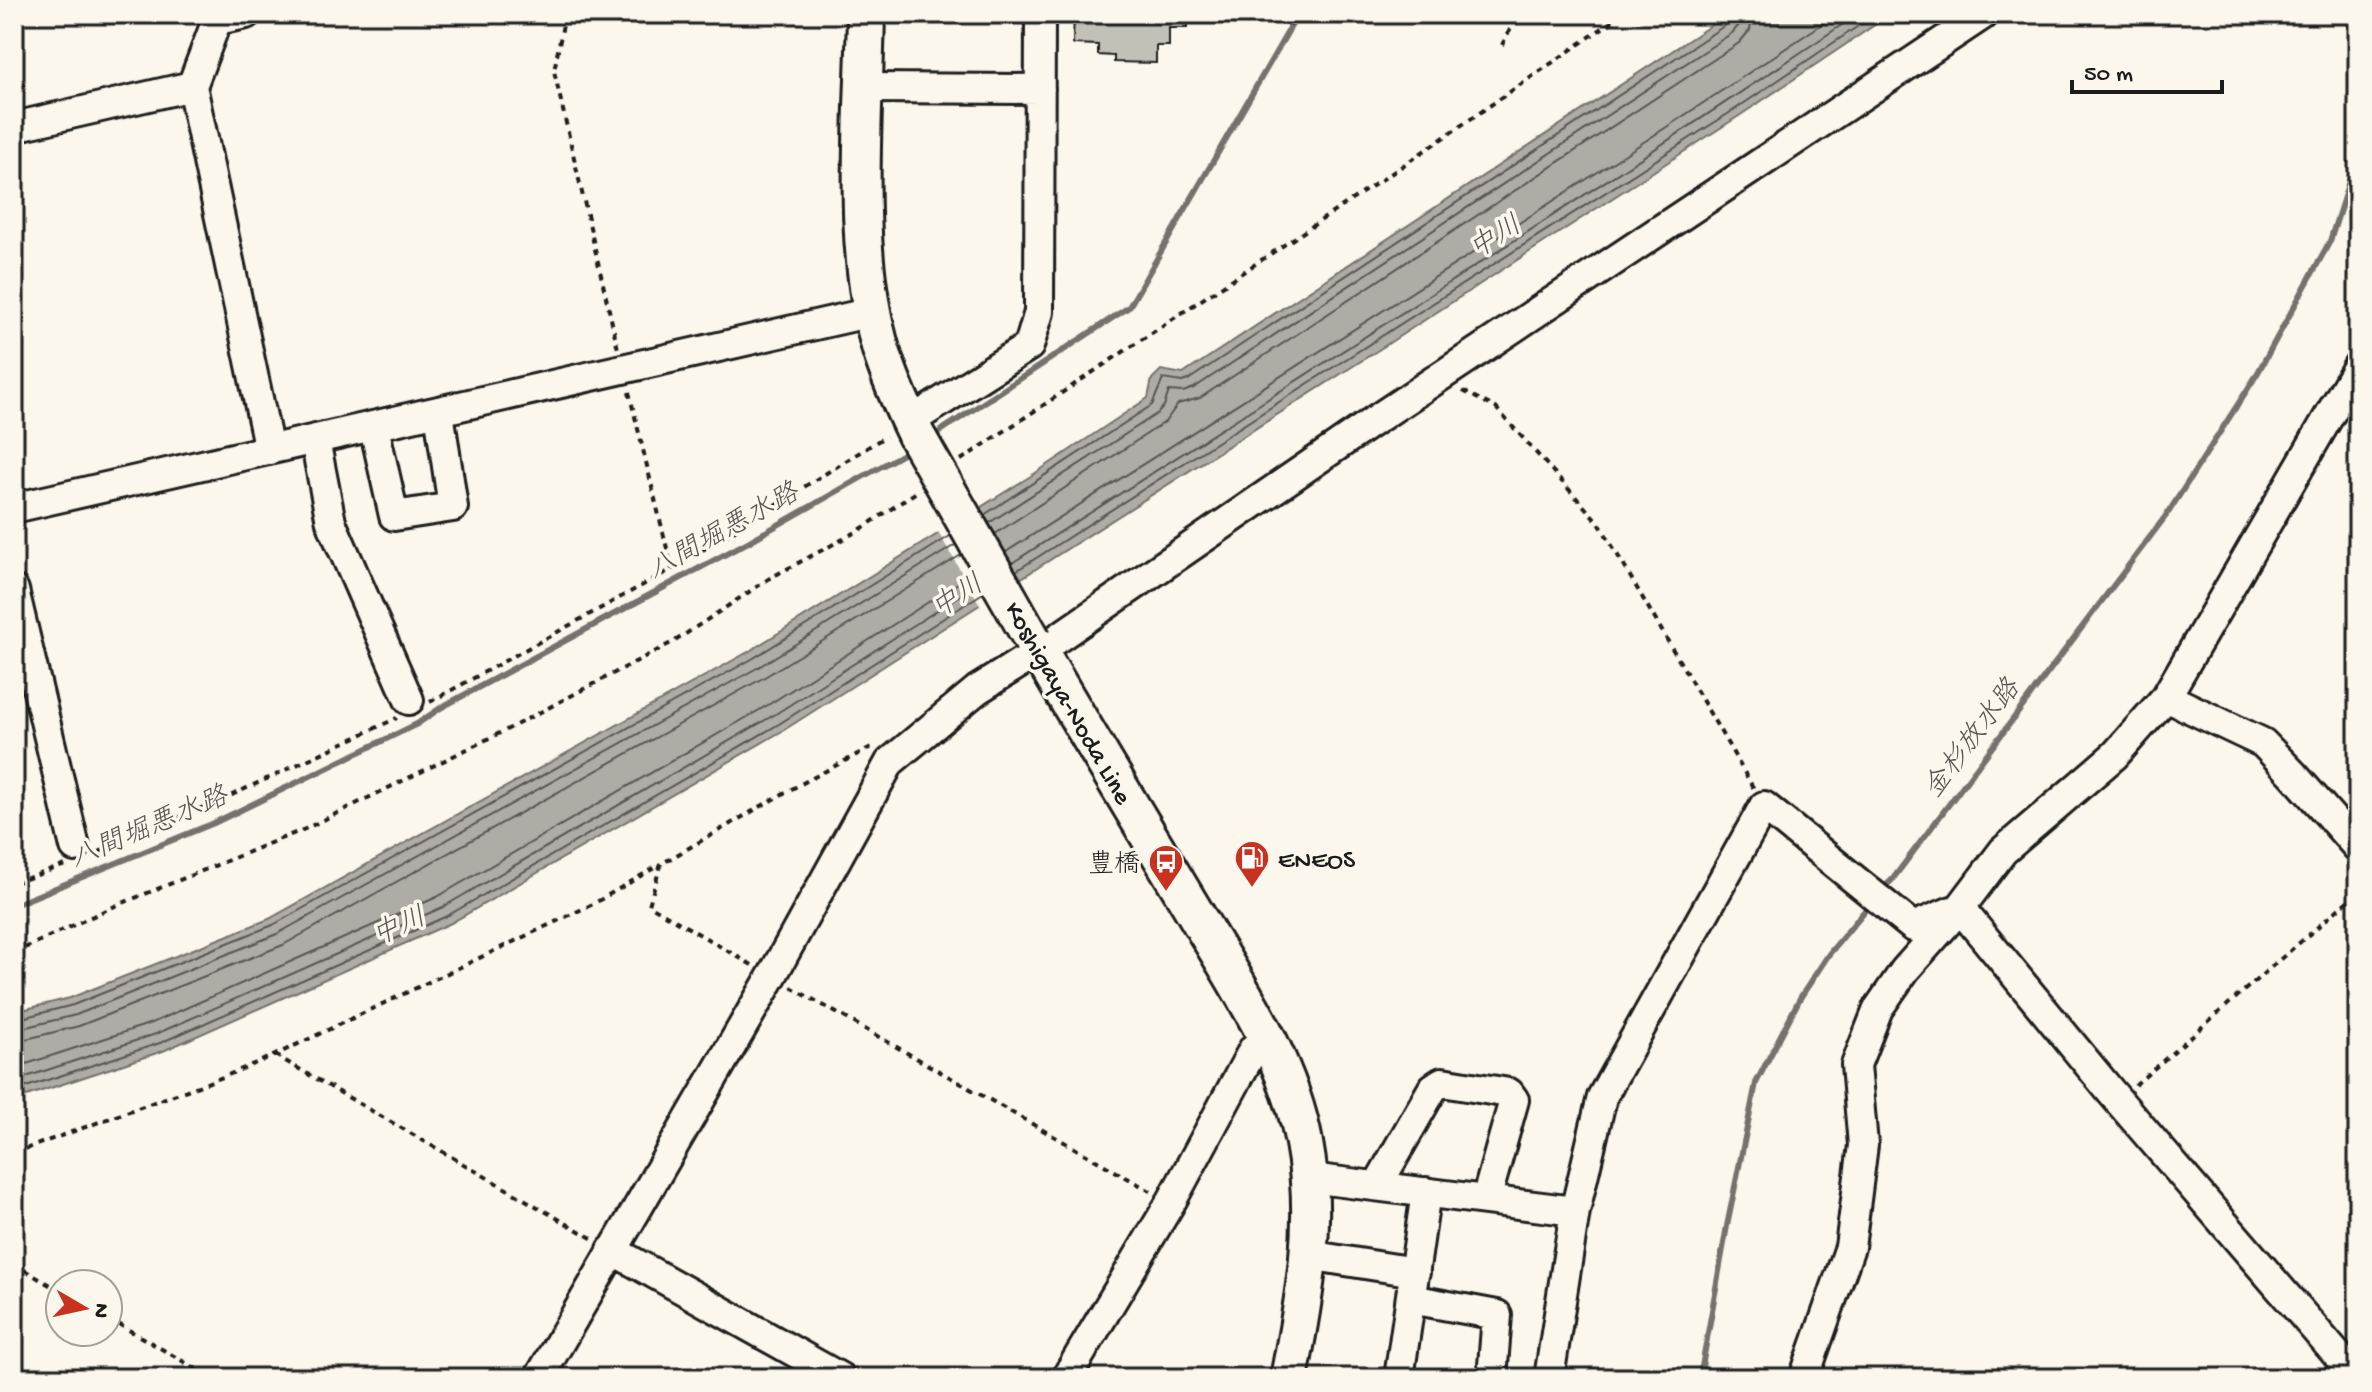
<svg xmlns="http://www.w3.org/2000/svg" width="2372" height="1392" font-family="'Gochi Hand','Klee One',sans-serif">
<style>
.water{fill:#afaca5;stroke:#74726e;stroke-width:2}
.pier{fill:#fbf7ec}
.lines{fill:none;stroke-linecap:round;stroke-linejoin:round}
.shore{stroke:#575653;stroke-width:2}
.stream{stroke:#74726e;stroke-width:6}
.building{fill:#c3c0b8;stroke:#1c1c1c;stroke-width:2}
.minor-casing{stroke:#1c1c1c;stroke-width:34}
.major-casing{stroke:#1c1c1c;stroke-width:42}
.path{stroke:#1c1c1c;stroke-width:4;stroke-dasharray:6 6;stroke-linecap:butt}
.minor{stroke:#fbf7ec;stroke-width:28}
.major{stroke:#fbf7ec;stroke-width:36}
.major-bridge-casing{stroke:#1c1c1c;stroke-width:42;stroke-linecap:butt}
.major-bridge{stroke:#fbf7ec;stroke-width:36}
.labels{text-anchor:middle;stroke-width:7;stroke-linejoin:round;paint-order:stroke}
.street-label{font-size:26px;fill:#1c1c1c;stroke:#fbf7ec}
.poi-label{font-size:26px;fill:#1c1c1c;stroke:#fbf7ec;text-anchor:start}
.water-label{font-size:28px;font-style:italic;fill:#575653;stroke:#fbf7ec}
</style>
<rect width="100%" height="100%" fill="#fbf7ec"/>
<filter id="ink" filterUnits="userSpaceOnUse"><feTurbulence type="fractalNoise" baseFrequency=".0125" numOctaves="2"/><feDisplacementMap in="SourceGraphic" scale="16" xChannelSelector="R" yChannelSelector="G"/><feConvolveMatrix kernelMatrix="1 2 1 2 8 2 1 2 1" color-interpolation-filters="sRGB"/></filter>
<g filter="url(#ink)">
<path class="water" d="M1728,14H1891L1742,114L1383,347L784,730L451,923L163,1051L14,1100V1012L70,998L269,919L748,652L1034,474L1148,398L1152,379L1161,370L1183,374Z"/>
<path class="pier" d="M970,509L1015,586L982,608L937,530Z"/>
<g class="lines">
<path class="shore" d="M984,515L1152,405L1163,379L1182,382L1188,380L1727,24L1731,19V14
M989,523L1158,413L1164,406L1169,391L1183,392L1194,388L1732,33L1739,25L1741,14
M995,534L1165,422L1178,404L1200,398L1739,43L1750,30L1753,14
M1006,552C1283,374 1563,198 1837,14
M1012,563C1295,381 1579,202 1858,14
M1016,571L1737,108L1876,14
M14,1020L73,1005L273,925L752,659L950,536
M14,1030L76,1015L277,934L757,668L955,545
M14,1042L79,1026L283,945L763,678L961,555
M14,1068L152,1023L437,897L768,705L972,574
M14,1081L156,1034L443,907L774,715L978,584
M14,1091L160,1043L447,916L779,724L983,593"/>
<path class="stream" d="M930,438L1129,307L1298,14
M1880,891L1892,880L2168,513L2256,376L2330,241L2358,153
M14,905L214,823L417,724L442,707L748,542L910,450
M1700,1378L1727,1226L1756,1083L1800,998L1829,954L1871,903"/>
</g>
<path class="building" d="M1074,14H1187V28H1169V46H1156V63L1114,62V56L1098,55V45L1073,44Z"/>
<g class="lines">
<defs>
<path id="minor" d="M246,14L217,20L192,86L269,450
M865,88L1040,89
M14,127L192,86
M909,422L1029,346L1039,312L1040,14
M374,427L394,516L453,507L439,412
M315,440L331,522L409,700
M14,508L872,312
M14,590L75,847
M2166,697L2263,743L2293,774L2358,848
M1960,908L2111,1092L2357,1378
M1310,1178L1575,1211
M1377,1186L1433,1088L1442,1082L1509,1093L1514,1100L1486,1200
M612,1250L841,1378
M1308,1255L1415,1272
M1411,1299L1497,1315L1492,1378
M539,1378L772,976L890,762L977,690L1039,651L1375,420L1984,14
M1066,1378L1171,1202L1254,1048L1267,1040
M1399,1378L1426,1192
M1549,1378L1575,1211L1602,1097L1764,806L1913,927L1952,911
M1804,1378L1850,1247L1863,1145L1856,1065L1878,1009L1905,970L1960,908L2003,851L2115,755L2166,697L2358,366"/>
<path id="major" d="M866,14C864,123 851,245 881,350C890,379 903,408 916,435
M1033,641C1086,732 1141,823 1195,913C1237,985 1289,1059 1304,1143C1319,1221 1304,1301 1289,1378"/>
</defs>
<use href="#minor" class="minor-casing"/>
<use href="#major" class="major-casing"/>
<path class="path" d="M565,14L554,71L618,349
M1502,45L1518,14
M1463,391L1496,408L1599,523L1754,789
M629,392L672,569
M961,460L1395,171L1623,14
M430,702L672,569L886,436
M99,852L232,795L397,718
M14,883L65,865
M14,953L108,909L305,829L510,728L675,641L770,578L858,531L918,491
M752,965L649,905L661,864L784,793L873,746
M791,987L1152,1192
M275,1055L595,1240
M2135,1085L2358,892
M14,1153L223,1077L275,1055L593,904L661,864
M14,1264L60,1291
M108,1318L212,1378"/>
<use href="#minor" class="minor"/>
<use href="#major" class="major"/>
<defs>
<path id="major-bridge" d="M916,435L1033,641"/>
</defs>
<use href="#major-bridge" class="major-bridge-casing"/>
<use href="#major-bridge" class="major-bridge"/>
</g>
</g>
<defs>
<symbol id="fuel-pin" viewBox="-11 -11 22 30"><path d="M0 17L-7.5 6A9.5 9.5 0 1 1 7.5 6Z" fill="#c8321e" stroke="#fbf7ec"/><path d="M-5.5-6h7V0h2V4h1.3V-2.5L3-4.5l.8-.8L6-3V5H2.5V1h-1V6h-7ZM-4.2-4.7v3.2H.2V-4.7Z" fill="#fff"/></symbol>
<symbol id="bus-pin" viewBox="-11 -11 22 30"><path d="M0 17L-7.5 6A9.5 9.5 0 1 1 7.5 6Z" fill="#c8321e" stroke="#fbf7ec"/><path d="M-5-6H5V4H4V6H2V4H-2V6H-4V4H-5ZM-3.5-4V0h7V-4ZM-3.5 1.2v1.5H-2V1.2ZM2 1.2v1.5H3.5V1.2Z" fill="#fff"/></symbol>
</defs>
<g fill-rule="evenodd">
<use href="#fuel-pin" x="1232" y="838" width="40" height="54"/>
<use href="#bus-pin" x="1146" y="842" width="40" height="54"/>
</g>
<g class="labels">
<g class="street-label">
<text transform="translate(1070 702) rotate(60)" y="9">Koshigaya-Noda Line</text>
</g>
<g class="poi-label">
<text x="1278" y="867">ENEOS</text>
<text x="1140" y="871" text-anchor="end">豊橋</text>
</g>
<g class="water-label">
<text transform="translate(1494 235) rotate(-32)" y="10">中川</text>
<text transform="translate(722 529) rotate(-29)" y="10">八間堀悪水路</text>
<text transform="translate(956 594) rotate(-33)" y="10">中川</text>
<text transform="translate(1970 737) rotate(-53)" y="10">金杉放水路</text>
<text transform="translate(148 825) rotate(-23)" y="10">八間堀悪水路</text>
<text transform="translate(398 924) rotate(-24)" y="10">中川</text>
</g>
</g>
<rect width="2372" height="1392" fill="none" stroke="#fbf7ec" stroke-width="48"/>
<rect x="24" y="24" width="2324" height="1344" fill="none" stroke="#1c1c1c" stroke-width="3" filter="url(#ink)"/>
<g transform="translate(84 1308) rotate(99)"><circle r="38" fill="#fbf7ec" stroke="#a29f99" stroke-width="2"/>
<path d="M0-6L14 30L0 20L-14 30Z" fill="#c8321e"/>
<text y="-12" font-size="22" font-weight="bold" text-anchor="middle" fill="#1c1c1c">N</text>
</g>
<path d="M2072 80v12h150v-12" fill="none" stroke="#1c1c1c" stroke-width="4"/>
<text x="2084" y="80" font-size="24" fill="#1c1c1c" stroke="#fbf7ec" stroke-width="6" paint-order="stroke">50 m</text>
</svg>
